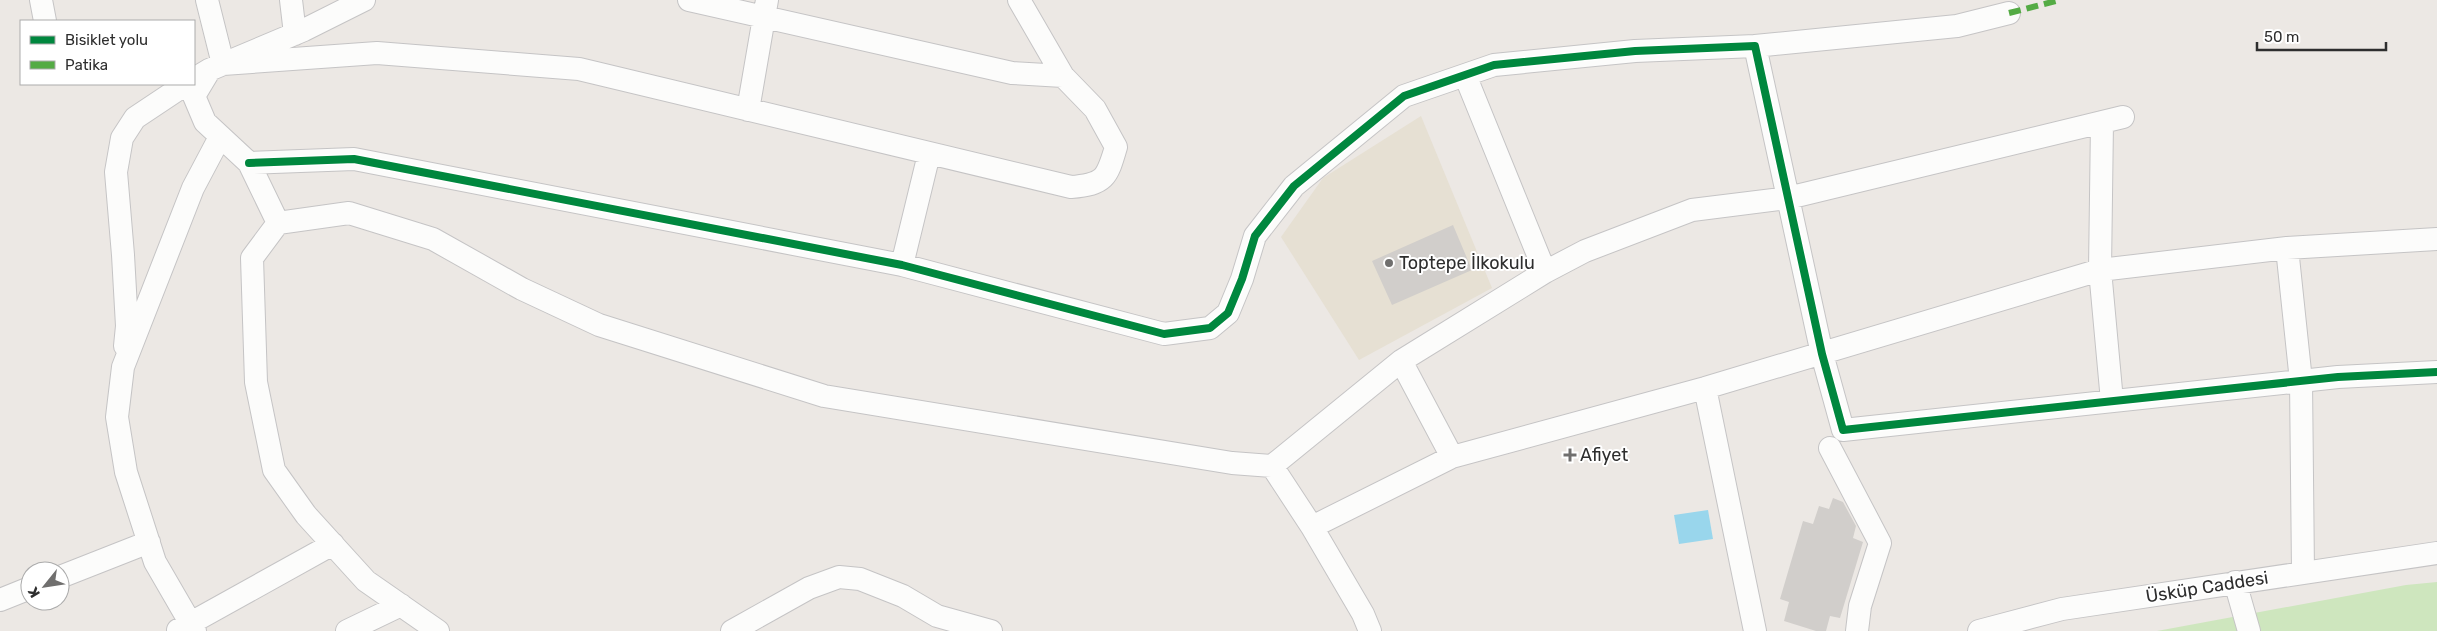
<svg xmlns="http://www.w3.org/2000/svg" width="2437" height="631" font-family="Rubik,sans-serif">
<style>
.education{fill:#e6e0d3}
.green{fill:#cee6be}
.water{fill:#99d6ec}
.building{fill:#d1cecb}
.lines{fill:none;stroke-linecap:round;stroke-linejoin:round}
.minor-casing{stroke:#c5c4c5;stroke-width:24}
.minor{stroke:#fcfcfb;stroke-width:22}
.quiet{stroke:#54ab44;stroke-width:6;stroke-dasharray:12 6;stroke-linecap:butt}
.cycleway-casing{stroke:#fff;stroke-width:11}
.cycleway{stroke:#00873e;stroke-width:8}
.poi-dot{fill:#706f6e;stroke:#fff;stroke-width:2}
.labels{text-anchor:middle;stroke-width:4;stroke-linejoin:round;paint-order:stroke}
.poi-label{font-size:18px;fill:#2e2e2e;stroke:#fff;text-anchor:start}
.street-label{font-size:18px;fill:#2e2e2e;stroke:#fff}
</style>
<rect width="100%" height="100%" fill="#ece8e4"/>
<path class="education" d="M1421,116L1492,288L1359,360L1281,237L1323,178Z"/>
<path class="green" d="M2437,582V631H2157L2406,585Z"/>
<path class="water" d="M1708,510L1713,539L1679,544L1674,515Z"/>
<path class="building" d="M1453,225L1472,270L1392,305L1372,261Z
M1833,498L1843,502L1856,526L1853,538L1863,542L1840,618L1830,616L1826,631H1816L1784,621L1789,602L1780,599L1803,521L1813,524L1819,506L1829,509Z"/>
<g class="lines">
<defs>
<path id="minor" d="M41,0L45,21
M207,0L223,64L377,53L579,69L1071,187C1105,184 1107,178 1116,147L1095,109L1063,76L1019,0
M291,0L295,34
M689,0L1012,73L1063,76
M1755,46L1957,26L2009,13
M209,71L194,96L205,122L249,163L278,223
M1465,75L1545,272
M194,79L209,70L304,30L364,0
M748,110L767,0
M2102,122L2100,270L2112,401
M249,163L354,159L902,265L1164,334L1210,328L1228,313L1242,279L1255,236L1294,186L1404,96L1494,65L1635,51L1755,46L1822,354L1843,430L2338,377L2437,372
M2287,248L2301,381L2303,572
M902,265L929,154
M125,346L127,326L123,255L116,172L122,138L135,118L186,84
M1401,361L1452,457
M1705,388L1755,631
M1830,448L1880,543L1860,606L1857,631
M1272,466L1312,527L1363,614L1370,631
M1312,527L1452,457L1705,388L2100,270L2287,248L2437,239
M60,577L149,542
M2235,582L2249,631
M0,600L30,588
M178,630L333,544
M195,631L155,562L126,472L117,417L123,367L193,188L220,137
M347,631L401,605
M438,631L366,581L306,515L274,470L256,382L252,258L278,223L349,213L433,239L522,289L599,325L824,396L1232,463L1272,466L1401,361L1545,272L1585,251L1692,210L1788,198L2123,117
M732,631L809,588L839,577L860,579L903,596L937,616L991,631
M1979,631L2062,609L2437,553"/>
</defs>
<use href="#minor" class="minor-casing"/>
<use href="#minor" class="minor"/>
<path class="quiet" d="M2009,13L2060,0"/>
<defs>
<path id="cycleway" d="M249,163L354,159L902,265L1164,334L1210,328L1228,313L1242,279L1255,236L1294,186L1404,96L1494,65L1635,51L1755,46L1822,354L1843,430L2338,377L2437,372"/>
</defs>
<use href="#cycleway" class="cycleway-casing"/>
<use href="#cycleway" class="cycleway"/>
</g>
<g class="poi-dot">
<circle cx="1389" cy="263" r="5"/>
<path d="M1567.5 447.5h5v5h5v5h-5v5h-5v-5h-5v-5h5z"/>
</g>
<g class="labels">
<g class="poi-label">
<text x="1399" y="269">Toptepe İlkokulu</text>
<text x="1580" y="461">Afiyet</text>
</g>
<g class="street-label">
<text transform="translate(2207 587) rotate(-9)" y="6">Üsküp Caddesi</text>
</g>
</g>
<rect x="20" y="20" width="175" height="65" fill="#ffffff" stroke="#ababab"/>
<rect x="30" y="36" width="25" height="8" fill="#00873e" stroke="#ababab"/>
<text x="65" y="45" font-size="15" fill="#2e2e2e">Bisiklet yolu</text>
<rect x="30" y="61" width="25" height="8" fill="#54ab44" stroke="#ababab"/>
<text x="65" y="70" font-size="15" fill="#2e2e2e">Patika</text>
<g transform="translate(45 586) rotate(240)"><circle r="24" fill="#ffffff" stroke="#ababab"/>
<path d="M0-4L9 19L0 12L-9 19Z" fill="#706f6e"/>
<text y="-8" font-size="14" font-weight="bold" text-anchor="middle" fill="#2e2e2e">K</text>
</g>
<path d="M2257 42v8h129v-8" fill="none" stroke="#2e2e2e" stroke-width="2.5"/>
<text x="2264" y="42" font-size="15" fill="#2e2e2e" stroke="#ffffff" stroke-width="4" paint-order="stroke">50 m</text>
</svg>
